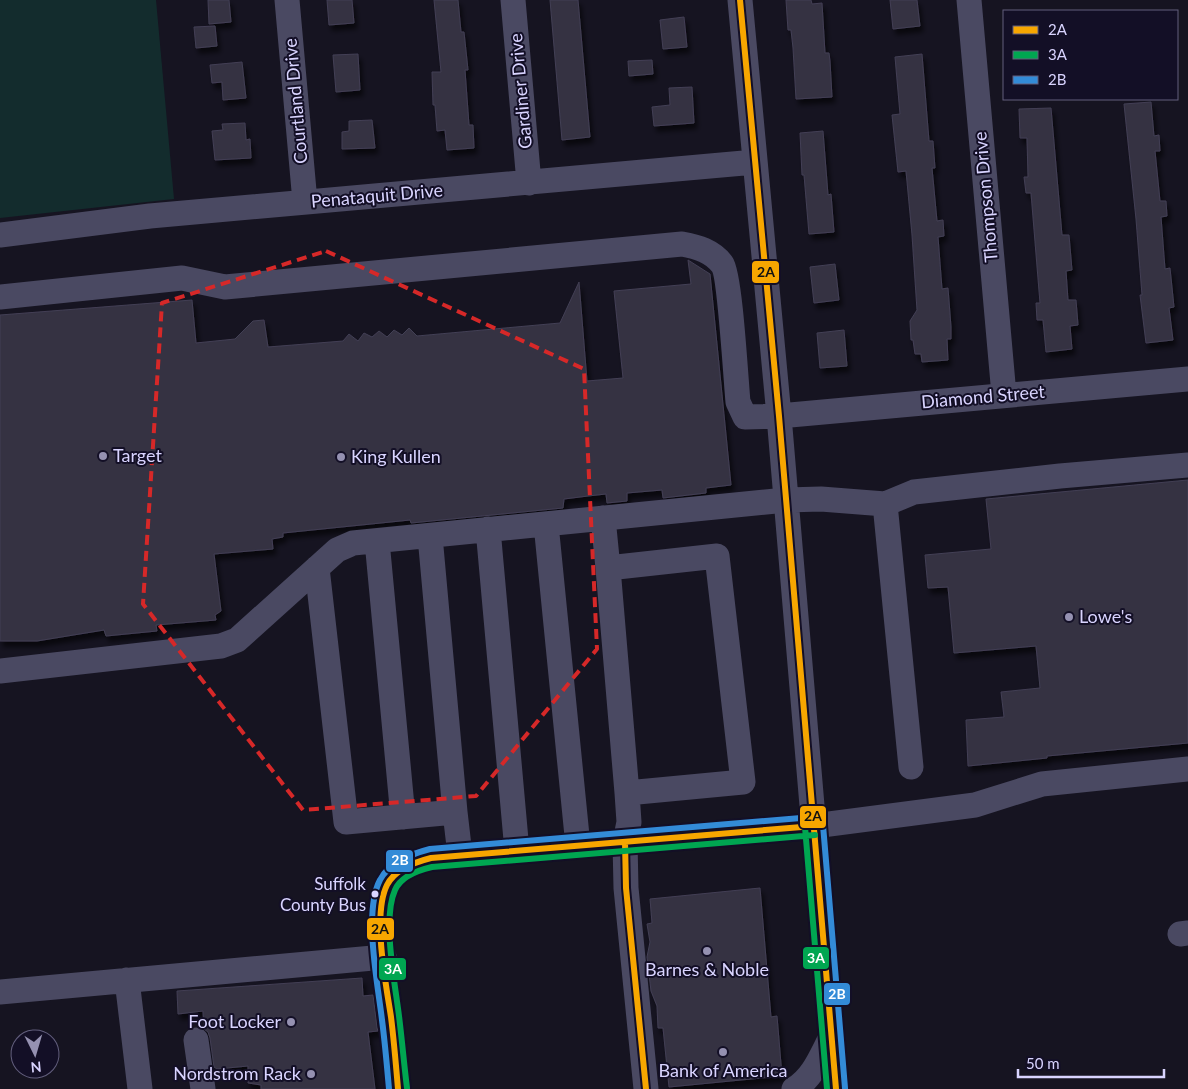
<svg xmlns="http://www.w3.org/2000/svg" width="1188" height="1089" font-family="Lato,sans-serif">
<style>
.green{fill:#132c2d}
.building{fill:#343243;stroke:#433f54;filter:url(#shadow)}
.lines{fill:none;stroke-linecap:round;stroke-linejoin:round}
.minor{stroke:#4a4962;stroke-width:25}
.bus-1-casing{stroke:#130f26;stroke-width:10}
.bus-2-casing{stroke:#130f26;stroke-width:10}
.bus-3-casing{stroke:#130f26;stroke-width:10}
.bus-1{stroke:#f7a600;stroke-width:6}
.bus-2{stroke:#00a651;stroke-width:6}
.bus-3{stroke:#338bd7;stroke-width:6}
.marked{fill:none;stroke:#d62828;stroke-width:4;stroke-dasharray:10 6;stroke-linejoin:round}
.poi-dot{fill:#9591b1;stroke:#130f26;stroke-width:2}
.bus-dot{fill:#d9d4ff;stroke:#130f26;stroke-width:2}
.labels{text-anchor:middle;stroke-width:4;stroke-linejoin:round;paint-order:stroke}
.bus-label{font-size:17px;fill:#d9d4ff;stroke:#130f26;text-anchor:end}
.street-label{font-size:18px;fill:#d9d4ff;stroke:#130f26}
.poi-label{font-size:18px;fill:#d9d4ff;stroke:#130f26;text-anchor:start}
.line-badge{stroke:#130f26;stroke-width:2}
.badge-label{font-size:14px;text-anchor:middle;font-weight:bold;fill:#fff}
.pale-badge-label{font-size:14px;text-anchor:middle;font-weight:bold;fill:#111}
</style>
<defs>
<filter id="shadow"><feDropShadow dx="3" dy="5.5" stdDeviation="2.5" flood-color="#0009"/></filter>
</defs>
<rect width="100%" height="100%" fill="#161421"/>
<path class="green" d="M0,0H156L174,199L0,218Z"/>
<path class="building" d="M208,0H229L231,22L209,24Z
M327,0H352L354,23L329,25Z
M434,0H458L461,32H464L468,70H465L469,125H473L474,148L447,150L445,130L437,131L435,105H433L432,72H441Z
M550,0H578L590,137L562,140Z
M786,0H811L812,4L822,3L825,53H829L830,61L832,97L796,99L793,48L791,30H788Z
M890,0H917L920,26L893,29Z
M684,17L687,47L663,49L660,20Z
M215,26L217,46L196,48L194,27Z
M358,54L360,90L336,92L333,55Z
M922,54L929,141H933L935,168H932L937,221L943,220L944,236L938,237L942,289L948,288L951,327V339H947L948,360L922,362L921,354H915L913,340H911L910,321L917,310L912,235L906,171L898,172L892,115L900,114L895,57Z
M652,60L653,74L629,76L628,61Z
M242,62L246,98L223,100L222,82L212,83L210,65Z
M692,87L694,123L654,126L652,107L670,105L669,88Z
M1151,102L1154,136L1159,135L1160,151H1155L1160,201H1166L1167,216L1161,217L1165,269L1170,268L1174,307L1169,308L1173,340L1146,343L1140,295H1142L1136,219L1124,104Z
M1051,108L1062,235H1069L1072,270L1066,271L1068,300H1076L1078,325L1070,326L1072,349L1046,352L1043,320H1037L1036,303H1040L1031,193H1026L1024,177H1028L1027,138H1020L1019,109Z
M372,120L375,148L342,149V132L349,131V121Z
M245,123L246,140L250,139L251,158L215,160L212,131L223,130L222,124Z
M823,131L828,195L831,194L834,232L809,234L804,175H802L800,133Z
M688,260L710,274L731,485L706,488V493L663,498L662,490L627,493V501L607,503L606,494L588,496L564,499L563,508L411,523L410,520L283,533V537L272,539L273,549L214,554L221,611L215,615L216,620L156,625L157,631L106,636L104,630L37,641H0V315L192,300L196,343L235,339L253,321L264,320L268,347L343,341L349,334L358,341L364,333L372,337L379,331L387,337L394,330L402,335L409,328L417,336L560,323L579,282L587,381L623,378L614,291L691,284Z
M835,264L839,300L814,303L810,267Z
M844,330L847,366L820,368L817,333Z
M1188,480V743L1047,756V758L968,766L966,720L1004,717L1001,692L1040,688L1036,646L954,653L948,587L928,588L925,555L991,549L986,499Z
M760,888L771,1017L777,1016L782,1076L669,1087L663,1028H658L657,1006L651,991L647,957L650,942L647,924L652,923L650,899Z
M362,978L363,996L373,995L377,1028L378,1031L368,1032L375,1089H261V1085L248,1083V1066L217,1069L214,1067L210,1038L208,1032L204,1029L203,1011L178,1014L177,991Z"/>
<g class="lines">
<path class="minor" d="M287,0L305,202
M513,0L529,183
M740,0L779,416L836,1089
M969,0L1004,395
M0,235L150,216L755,162
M0,297L182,278L225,287L682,244C698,247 712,251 722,264C730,274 736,382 738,402L745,417L779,416L1188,379
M885,504L914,492L1060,476L1188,465
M603,518L608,568
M546,524L578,846
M488,529L517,851
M377,541L403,817
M317,568L346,822L455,812L430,536
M0,671L221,646L237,640L337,550L353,543L786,500L821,499L885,504L911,767
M627,793L608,568L717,556L743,782L627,793L629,822L625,842L626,888L646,1089
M455,812L460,855
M1180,934L1188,933
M127,980L140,1089
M0,992L384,957
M196,1040L203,1089
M398,1089C395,1061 393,1033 389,1006C386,975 374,912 387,885C396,869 414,862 431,858L814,826L975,805L1042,784L1188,769
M794,1089C813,1078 821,1056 831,1037"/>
<defs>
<path id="bus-1" d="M740,0L779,416L836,1089
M625,842L626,888L646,1089
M398,1089C396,1065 394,1041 391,1017C386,984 372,915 387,885C395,869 415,862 431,858L814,826"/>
<path id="bus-2" d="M805,827L827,1089
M407,1088C404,1064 402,1040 399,1016C395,983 382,919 395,890C401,876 419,870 432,867L815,835"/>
<path id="bus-3" d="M823,825L845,1088
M389,1089C387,1066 385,1043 382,1020C378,985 363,912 380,880C389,862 411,854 430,849L813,817"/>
</defs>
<use href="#bus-1" class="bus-1-casing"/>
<use href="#bus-2" class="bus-2-casing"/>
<use href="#bus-3" class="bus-3-casing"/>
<use href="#bus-1" class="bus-1"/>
<use href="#bus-2" class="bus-2"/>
<use href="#bus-3" class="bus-3"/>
</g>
<path class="marked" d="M326,251L584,369L597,649L476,796L303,810L143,604L162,303Z"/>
<g class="poi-dot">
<circle cx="103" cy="456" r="5"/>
<circle cx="341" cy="457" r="5"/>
<circle cx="1069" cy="617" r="5"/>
<circle cx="707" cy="951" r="5"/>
<circle cx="291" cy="1022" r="5"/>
<circle cx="723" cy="1052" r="5"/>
<circle cx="311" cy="1074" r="5"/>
</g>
<circle class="bus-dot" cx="375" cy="894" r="4.5"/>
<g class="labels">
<g class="bus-label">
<text x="366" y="890">Suffolk<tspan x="366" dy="21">County Bus</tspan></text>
</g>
<g class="street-label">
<text transform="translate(521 91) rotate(-95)" y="6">Gardiner Drive</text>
<text transform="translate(296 101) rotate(-95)" y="6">Courtland Drive</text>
<text transform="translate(377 196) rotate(-5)" y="6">Penataquit Drive</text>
<text transform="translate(986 197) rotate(-95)" y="6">Thompson Drive</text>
<text transform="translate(983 397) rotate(-5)" y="6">Diamond Street</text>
</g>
<g class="poi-label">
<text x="113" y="462">Target</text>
<text x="351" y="463">King Kullen</text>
<text x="1079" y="623">Lowe's</text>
<text x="707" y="976" text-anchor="middle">Barnes &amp; Noble</text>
<text x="281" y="1028" text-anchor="end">Foot Locker</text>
<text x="723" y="1077" text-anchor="middle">Bank of America</text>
<text x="301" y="1080" text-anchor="end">Nordstrom Rack</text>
</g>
</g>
<g class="line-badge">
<rect x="751" y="260" width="29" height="24" rx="5" fill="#f7a600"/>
<rect x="799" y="805" width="28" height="24" rx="5" fill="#f7a600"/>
<rect x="385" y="849" width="29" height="24" rx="5" fill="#338bd7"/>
<rect x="366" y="917" width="29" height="24" rx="5" fill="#f7a600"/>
<rect x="802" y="946" width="28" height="24" rx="5" fill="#00a651"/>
<rect x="378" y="957" width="29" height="24" rx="5" fill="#00a651"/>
<rect x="823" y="982" width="28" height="24" rx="5" fill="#338bd7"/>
</g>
<g class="badge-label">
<text x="400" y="865">2B</text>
<text x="816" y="963">3A</text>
<text x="393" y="974">3A</text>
<text x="837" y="999">2B</text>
</g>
<g class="pale-badge-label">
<text x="766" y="277">2A</text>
<text x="813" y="821">2A</text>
<text x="380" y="934">2A</text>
</g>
<rect x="1003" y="10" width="175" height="90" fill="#130f26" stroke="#625e7d"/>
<rect x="1013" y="26" width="25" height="8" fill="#f7a600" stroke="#625e7d"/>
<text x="1048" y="35" font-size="15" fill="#d9d4ff">2A</text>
<rect x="1013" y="51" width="25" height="8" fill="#00a651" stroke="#625e7d"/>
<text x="1048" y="60" font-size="15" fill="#d9d4ff">3A</text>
<rect x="1013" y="76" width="25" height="8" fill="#338bd7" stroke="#625e7d"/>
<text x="1048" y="85" font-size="15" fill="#d9d4ff">2B</text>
<g transform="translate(35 1054) rotate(175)"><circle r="24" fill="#130f26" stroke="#625e7d"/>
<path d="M0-4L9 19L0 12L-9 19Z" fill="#9591b1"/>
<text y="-8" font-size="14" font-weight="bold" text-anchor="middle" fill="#d9d4ff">N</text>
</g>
<path d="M1018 1069v8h146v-8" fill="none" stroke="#d9d4ff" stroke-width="2.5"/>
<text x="1026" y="1069" font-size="15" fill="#d9d4ff" stroke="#130f26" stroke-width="4" paint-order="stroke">50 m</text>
</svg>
